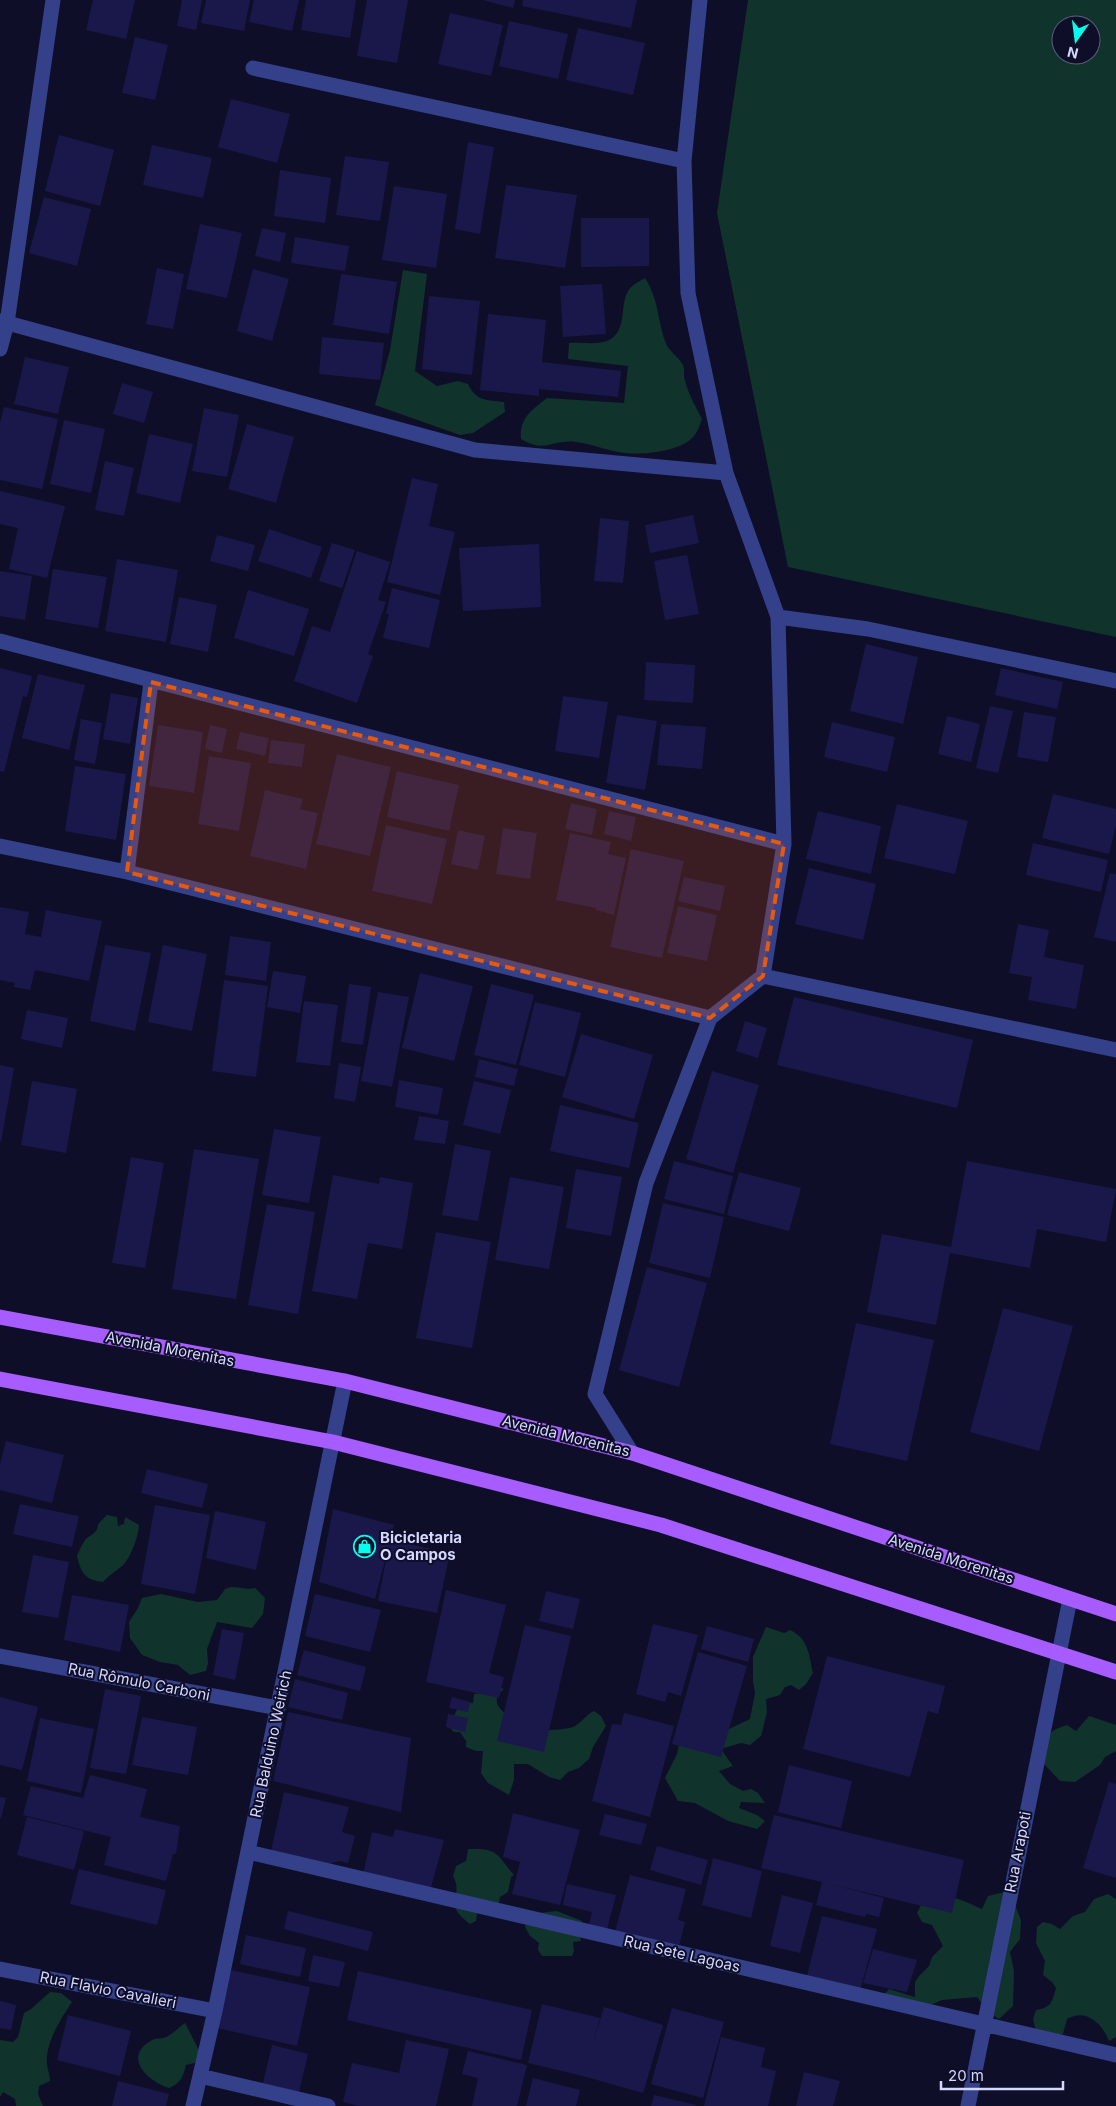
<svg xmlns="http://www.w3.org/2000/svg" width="1116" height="2106" font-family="Inter,sans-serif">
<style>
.green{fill:#10332c;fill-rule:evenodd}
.building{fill:#1a184b}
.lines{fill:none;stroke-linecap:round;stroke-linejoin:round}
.minor{stroke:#35408b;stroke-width:15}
.major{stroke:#a65cff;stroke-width:15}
.marked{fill:#e8590c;fill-opacity:0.2;stroke:#e8590c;stroke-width:4;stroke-dasharray:10 6;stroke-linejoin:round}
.labels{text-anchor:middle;stroke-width:4;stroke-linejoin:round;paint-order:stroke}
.street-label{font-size:15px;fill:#d5d7ff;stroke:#0e0e28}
.poi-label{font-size:15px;font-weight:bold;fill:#d5d7ff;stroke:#0e0e28;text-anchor:start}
</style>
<rect width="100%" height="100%" fill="#0e0e28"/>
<path class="green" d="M748,0H1116V637L788,567L717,213ZM1061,25H1091V55H1061Z
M403,270L427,274L415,371L437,386L458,381L468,384C476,401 486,400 504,402L505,412L473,433L460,435L375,405L390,350Z
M645,278C659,300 657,318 665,341C668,351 678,356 683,365C685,370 683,375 685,380C688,394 696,407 702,419C699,427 697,434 691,439C677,452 642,455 625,453C608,451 592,444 576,442C552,439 546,454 521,439C519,418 532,410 547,398L624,403L628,366L568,359L569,343C580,342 597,345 607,341C627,333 620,307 627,293C631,285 638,282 645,278Z
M107,1515L117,1517L118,1526L124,1524L125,1517L139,1525C139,1535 130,1560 122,1566C115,1572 109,1575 103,1582C85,1580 81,1573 77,1556C79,1550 82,1545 85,1540C90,1534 98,1534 98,1524Z
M231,1587C240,1587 247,1590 255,1588L265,1598L263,1614L252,1628L217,1622L207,1649L208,1663L206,1671L190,1675L178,1665L160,1662L142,1655L130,1638L129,1622L138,1608L142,1598L161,1594L198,1602L217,1600L225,1589Z
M766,1627L784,1633L790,1630C809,1639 809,1655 813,1673L806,1684L799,1690L791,1685L785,1687L780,1695L766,1699L767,1712L761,1736L750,1745L741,1743L721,1749L733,1766L719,1771L730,1784L743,1791L751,1789L758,1793L765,1803L741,1802L739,1808L757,1815L765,1821L757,1829L728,1821L695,1803L678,1801L665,1778L677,1754L681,1736L727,1730L750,1719L755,1693L753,1682V1657Z
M491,1685L504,1689C477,1710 533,1729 549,1730C555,1730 563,1729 569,1728C579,1727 585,1715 594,1711L601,1716L606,1726L593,1747L589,1759L579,1768L568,1772L560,1780L549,1777L528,1764H514V1780L509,1795L488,1783L481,1773L483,1751H476L466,1747V1741L460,1732H454L449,1727L460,1703H473L474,1694L482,1693Z
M1089,1716L1116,1725V1751L1105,1757L1100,1765L1075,1782L1060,1781L1044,1764C1046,1740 1041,1733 1067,1725L1076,1731Z
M468,1849C499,1848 496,1854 514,1875L511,1877L508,1892L500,1897L499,1903L491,1912L477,1913L476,1921L470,1924C440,1902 465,1897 453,1876L456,1866L466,1861Z
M1013,1890L1011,1895L1021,1920L1020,1939L1010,1952L1014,1971L1013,2006L999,2019L988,2012L977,1997L942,2000L926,2007L882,1997L889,1989L915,1997V1982L919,1976L929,1966L932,1957L943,1946L932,1925L922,1922L917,1913L925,1897C944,1891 965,1901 982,1909L988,1896Z
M1108,1894L1116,1899V2037L1109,2041C1102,2023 1086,2008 1067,2019L1063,2034L1046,2037L1036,2031L1033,2019L1036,2010C1051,2008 1052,2002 1056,1988L1052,1982L1043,1975L1045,1961L1036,1943L1037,1927L1043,1922L1052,1924L1060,1929L1073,1916L1085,1912L1094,1899Z
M557,1911L582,1921L579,1934L581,1941L573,1942L574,1951L572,1956H542L538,1950L539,1943L530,1936L525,1927L527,1921L539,1913Z
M50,1992L61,1993L72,2002C60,2020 45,2043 47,2065C48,2071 50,2076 50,2081L39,2086L38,2094L43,2106H16L15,2099L3,2092L0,2097V2040L13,2042L18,2037L24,2013L31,2009Z
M185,2023L201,2054L198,2062L186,2065C183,2077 181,2083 169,2088C147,2081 122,2057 152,2040C155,2038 159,2039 163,2038C170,2037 179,2027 185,2023Z"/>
<path class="building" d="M93,0H135L126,39L86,30Z
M182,0H202L196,30L177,26Z
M206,0H250L244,31L201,23Z
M254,0H299L292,31L249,22Z
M306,0H356L350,38L301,30Z
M367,0H408L397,63L357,56Z
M483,0H515L513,8Z
M523,0H637L631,28L522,6Z
M450,13L503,25L491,76L438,64Z
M509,21L568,34L558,79L499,66Z
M578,28L645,43L633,95L566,80Z
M135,37L168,45L155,100L122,93Z
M231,99L290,114L277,163L218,147Z
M59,135L114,150L100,206L45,191Z
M468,142L494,147L480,234L455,229Z
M152,145L212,158L203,198L143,185Z
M345,156L389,162L380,221L336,215Z
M280,170L331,178L325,223L274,216Z
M506,185L577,195L565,268L495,258Z
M394,186L447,194L436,268L382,260Z
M44,197L91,209L77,266L29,253Z
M581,218H649V266L581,267Z
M200,224L242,233L227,298L186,289Z
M262,228L286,233L280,262L255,256Z
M295,237L349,246L345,271L291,263Z
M157,268L184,274L173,329L146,324Z
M253,269L289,279L272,341L237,331Z
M341,274L397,282L389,334L333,325Z
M602,284L606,334L563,337L560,286Z
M429,296L480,301L472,375L422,369Z
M488,314L546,320L542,362L621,371L618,397L539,389V396L480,390Z
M322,337L384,343L380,380L319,374Z
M25,357L69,367L58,414L14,404Z
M122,383L153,392L144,423L113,414Z
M4,407L58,419L42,489L0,480V423Z
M204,408L239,415L227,477L192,471Z
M64,420L105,429L91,493L50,484Z
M247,424L294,437L276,503L228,489Z
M149,434L193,444L180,503L136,493Z
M105,461L134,468L124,516L95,510Z
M412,478L438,484L429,526L455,532L440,595L387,582Z
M0,491L65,506L47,578L9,569L18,528L0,524Z
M693,515L699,543L650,553L645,525Z
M600,518L629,521L623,583L594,581Z
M269,529L322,547L311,578L258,561Z
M217,535L255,545L248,571L210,561Z
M332,543L355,550L342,588L319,581Z
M539,544L541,607L463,611L459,548Z
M357,551L390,562L378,600L386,602L368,654L373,656L357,703L294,681L312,626L330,632Z
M687,555L699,614L665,620L654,561Z
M117,559L178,570L166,642L105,631Z
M53,569L107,577L98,628L45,619Z
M0,571L32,576L25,620L0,616Z
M392,588L440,600L429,648L383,638L389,614H386Z
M248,590L309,609L294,656L234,638Z
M179,597L217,605L208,652L170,644Z
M866,644L918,657L903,724L850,711Z
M646,662L695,665L693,703L644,700Z
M0,668L32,676L27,697L23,696L4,772L0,771Z
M1001,668L1063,682L1057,709L995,695Z
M38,674L85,685L69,750L22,738Z
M111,693L138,698L130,744L103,739Z
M563,696L608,702L599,758L555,751Z
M990,706L1013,711L998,773L976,768Z
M1024,712L1056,717L1048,762L1017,757Z
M617,715L657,721L645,790L606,783Z
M947,716L980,724L971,762L938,754Z
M81,719L102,723L95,764L74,760Z
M832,722L895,737L887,772L824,757Z
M661,724L706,727L702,769L657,765Z
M158,725L203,732L194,793L149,786Z
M210,725L227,729L222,753L205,749Z
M240,732L269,738L265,756L236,749Z
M271,740L305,744L302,767L268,763Z
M337,754L391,767L370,856L316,844Z
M209,756L251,763L239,831L198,824Z
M75,766L126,774L116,840L65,831Z
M397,771L459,785L449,831L387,817Z
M265,790L303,799L300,809L318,813L306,869L250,856Z
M1053,794L1116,809V825L1109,854L1042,838Z
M571,803L597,809L592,835L565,829Z
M897,804L968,821L955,874L884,858Z
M609,811L636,817L631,841L604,834Z
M818,811L881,826L871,874L806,859Z
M386,825L447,839L432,904L372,891Z
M503,828L537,833L530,879L496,874Z
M458,830L485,836L478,870L451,864Z
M570,833L611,842L608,854L626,858L614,915L596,910V908L556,900Z
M1033,843L1108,860L1101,892L1026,875Z
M631,849L684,861L662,958L610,947Z
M809,868L876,884L863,940L795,924Z
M1110,873L1116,874V942L1094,937Z
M684,877L725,886L720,911L678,901Z
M678,906L717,915L707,961L667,953Z
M0,907L29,912L25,934L41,937L46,910L102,921L89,981L35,970L30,990L14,987L15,983L0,980Z
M1018,924L1049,930L1044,957L1084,965L1076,1009L1028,1000L1032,977L1009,973Z
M230,936L271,942L266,981L225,975Z
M105,945L151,953L135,1031L90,1021Z
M163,945L207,954L192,1031L148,1022Z
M273,971L306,976L300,1013L267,1007Z
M420,973L473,986L454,1061L402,1048Z
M224,980L268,986L256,1077L212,1071Z
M349,984L371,987L363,1045L341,1042Z
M491,984L534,995L516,1065L474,1055Z
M378,992L409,997L392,1087L361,1081Z
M794,997L973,1040L957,1108L777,1065Z
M304,1001L338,1005L330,1066L296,1062Z
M535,1002L581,1013L565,1077L519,1065Z
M27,1010L68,1018L62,1048L21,1039Z
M745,1021L767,1028L758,1058L736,1051Z
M581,1034L653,1055L634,1119L562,1097Z
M479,1059L518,1069L514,1086L475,1077Z
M339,1063L361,1067L355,1102L334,1098Z
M0,1065L14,1068L1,1142L0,1141Z
M712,1071L759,1085L733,1173L686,1159Z
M399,1080L443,1088L438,1115L395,1107Z
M32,1081L77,1089L66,1153L21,1145Z
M474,1081L511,1090L500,1134L463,1125Z
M560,1105L639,1123L629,1168L550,1151Z
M419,1116L449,1121L445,1144L414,1140Z
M274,1129L321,1137L309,1203L262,1195Z
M455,1144L491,1151L478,1221L442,1215Z
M194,1149L259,1159L236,1299L172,1289Z
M131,1157L164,1163L145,1268L112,1263Z
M674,1161L733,1176L724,1214L664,1199Z
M967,1161L1116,1189L1106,1242L1037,1229L1030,1268L950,1253L936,1325L867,1312L882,1234L951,1247Z
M576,1169L622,1177L611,1236L566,1228Z
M739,1172L801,1188L789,1231L727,1215Z
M333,1175L379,1184L380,1177L413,1183L402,1249L368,1243L357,1299L312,1291Z
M510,1177L564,1187L549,1269L495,1260Z
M663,1203L724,1217L710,1278L649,1263Z
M267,1204L315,1212L298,1314L248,1305Z
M436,1232L491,1242L472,1348L416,1338Z
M647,1267L707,1283L679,1387L619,1370Z
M1003,1308L1073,1326L1039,1451L970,1432Z
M856,1323L934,1340L907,1461L830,1444Z
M6,1441L64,1455L52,1503L0,1490V1464Z
M147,1469L208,1484L202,1508L141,1493Z
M20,1504L79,1516L72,1547L13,1534Z
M155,1505L210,1515L195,1594L141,1584Z
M333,1509L394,1525L390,1540L450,1553L437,1613L378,1601L389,1545L375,1599L319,1582Z
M215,1511L266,1522L256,1570L206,1558Z
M33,1555L69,1562L58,1618L22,1612Z
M446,1590L506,1605L489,1673L504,1677L499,1698L426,1682Z
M546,1591L580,1599L573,1629L539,1621Z
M315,1594L381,1610L370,1652L305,1636Z
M72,1595L129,1605L120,1652L64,1640Z
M653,1624L698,1635L681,1696L668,1692L665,1702L636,1694Z
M525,1625L571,1636L544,1752L497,1741Z
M707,1626L754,1639L748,1662L701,1649Z
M222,1629L244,1633L235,1680L213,1675Z
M304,1650L366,1667L360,1691L297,1675Z
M698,1652L747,1666L721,1757L672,1744Z
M827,1656L945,1686L938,1714L928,1711L910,1777L803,1749Z
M295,1679L348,1693L342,1720L288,1707Z
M105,1689L141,1696L126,1774L90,1768Z
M0,1697L38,1707L22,1770L0,1765Z
M452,1697L470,1702L468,1712L449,1708Z
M288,1712L411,1738L401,1812L273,1781Z
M624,1713L674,1726L650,1817L592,1801L612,1724L621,1725Z
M448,1714L468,1718L465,1732L446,1727Z
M142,1717L197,1727L188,1775L132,1765Z
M40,1718L94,1729L81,1793L27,1781Z
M789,1765L852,1781L841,1828L778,1812Z
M90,1775L147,1789L140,1817L180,1826L176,1854H173L166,1881L104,1865L111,1837L23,1815L31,1786L83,1798Z
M1109,1782L1116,1784V1878L1083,1868Z
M284,1792L349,1807L342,1832L355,1836L348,1863L339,1861L321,1866L270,1856Z
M0,1797L6,1798L1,1818H0Z
M513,1813L580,1830L560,1905L512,1894L520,1862L503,1857Z
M605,1814L647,1824L641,1845L599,1835Z
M774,1815L964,1860L952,1913L826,1883L884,1898L879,1917L866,1914L865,1917L816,1905L822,1882L761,1868Z
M27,1817L84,1831L74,1870L17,1855Z
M395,1829L444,1840L430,1891L363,1875L372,1832L393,1837Z
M657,1846L708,1860L701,1885L650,1870Z
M713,1858L762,1871L751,1918L702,1905Z
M79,1869L166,1890L157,1925L70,1904Z
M630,1875L686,1889L678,1920L685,1922L678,1950L614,1936Z
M567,1884L616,1895L606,1933L588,1928L592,1912L563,1905Z
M782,1895L813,1903L800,1953L770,1946Z
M288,1911L373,1932L368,1951L284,1929Z
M822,1916L877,1929L860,1991L806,1980Z
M246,1935L306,1948L300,1977L240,1964Z
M873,1949L917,1960L907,1992L863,1983Z
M313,1955L345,1962L339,1987L308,1981Z
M230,1970L310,1987L297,2046L217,2028Z
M358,1971L532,2010L521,2060L347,2020Z
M0,2001L16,2005L11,2030L0,2028Z
M542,2004L600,2018L592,2047L604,2007L663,2025L643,2093L583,2076L528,2063Z
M672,2008L724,2022L703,2098L651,2084Z
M68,2015L131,2031L120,2076L57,2060Z
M721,2037L765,2048L761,2067L776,2071L768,2106H704Z
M406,2040L449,2049L436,2106H359L343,2102L352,2063L399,2073Z
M272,2045L308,2054L298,2096L262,2087Z
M468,2051L527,2065L517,2106H472L478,2078L462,2074Z
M804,2072L840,2081L833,2106H796Z
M533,2078L580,2090L576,2106H526Z
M118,2081L169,2094L166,2106H112Z
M654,2095L696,2105V2106H651Z"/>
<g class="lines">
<path class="minor" d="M253,68L684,161
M0,321L475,450L726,473
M0,349L7,323L53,0
M778,617L868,629L1116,681
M0,641L784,844
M0,846L127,872L710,1018
M127,872L151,682
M763,976L1116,1050
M632,1453L595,1394L646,1183L710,1018L763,976L784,844L778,617L726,473L688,293L684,161L700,0
M0,1656L278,1708
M248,1852L1116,2055
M0,1969L215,2011
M200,2076L328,2106
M193,2106L215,2011L345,1381
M968,2106L1070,1599"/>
<path class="major" d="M0,1317L345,1381L632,1453L1116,1614
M0,1379L333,1442L661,1525L1116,1672"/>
</g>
<path class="marked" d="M151,682L784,844L763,976L710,1018L127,872Z"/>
<defs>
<symbol id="shop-ring" viewBox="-11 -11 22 22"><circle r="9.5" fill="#0e0e28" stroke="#01ffed" stroke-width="1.5"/><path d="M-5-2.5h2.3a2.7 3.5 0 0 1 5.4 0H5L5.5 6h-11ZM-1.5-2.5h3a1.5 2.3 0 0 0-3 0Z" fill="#01ffed"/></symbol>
</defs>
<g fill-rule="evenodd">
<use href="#shop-ring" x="352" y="1534" width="25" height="25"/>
</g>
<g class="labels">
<g class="street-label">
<text transform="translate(170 1349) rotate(11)" y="5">Avenida Morenitas</text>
<text transform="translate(566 1436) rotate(14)" y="5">Avenida Morenitas</text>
<text transform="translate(951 1559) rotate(18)" y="5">Avenida Morenitas</text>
<text transform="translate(139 1682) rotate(11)" y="5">Rua Rômulo Carboni</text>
<text transform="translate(271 1744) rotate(-78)" y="5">Rua Balduino Weirich</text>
<text transform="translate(1018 1852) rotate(-79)" y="5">Rua Arapoti</text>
<text transform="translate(682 1954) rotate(13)" y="5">Rua Sete Lagoas</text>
<text transform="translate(108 1990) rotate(11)" y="5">Rua Flavio Cavalieri</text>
</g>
<g class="poi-label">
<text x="380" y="1543">Bicicletaria<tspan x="380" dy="17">O Campos</tspan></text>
</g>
</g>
<g transform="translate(1076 40) rotate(194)"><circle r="24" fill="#0e0e28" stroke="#5e5e7e"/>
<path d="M0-4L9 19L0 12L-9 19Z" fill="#01ffed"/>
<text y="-8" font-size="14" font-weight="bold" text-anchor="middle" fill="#d5d7ff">N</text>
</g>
<path d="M941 2081v8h122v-8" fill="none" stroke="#d5d7ff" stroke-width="2.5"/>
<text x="948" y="2081" font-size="15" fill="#d5d7ff" stroke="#0e0e28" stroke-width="4" paint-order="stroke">20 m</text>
</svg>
